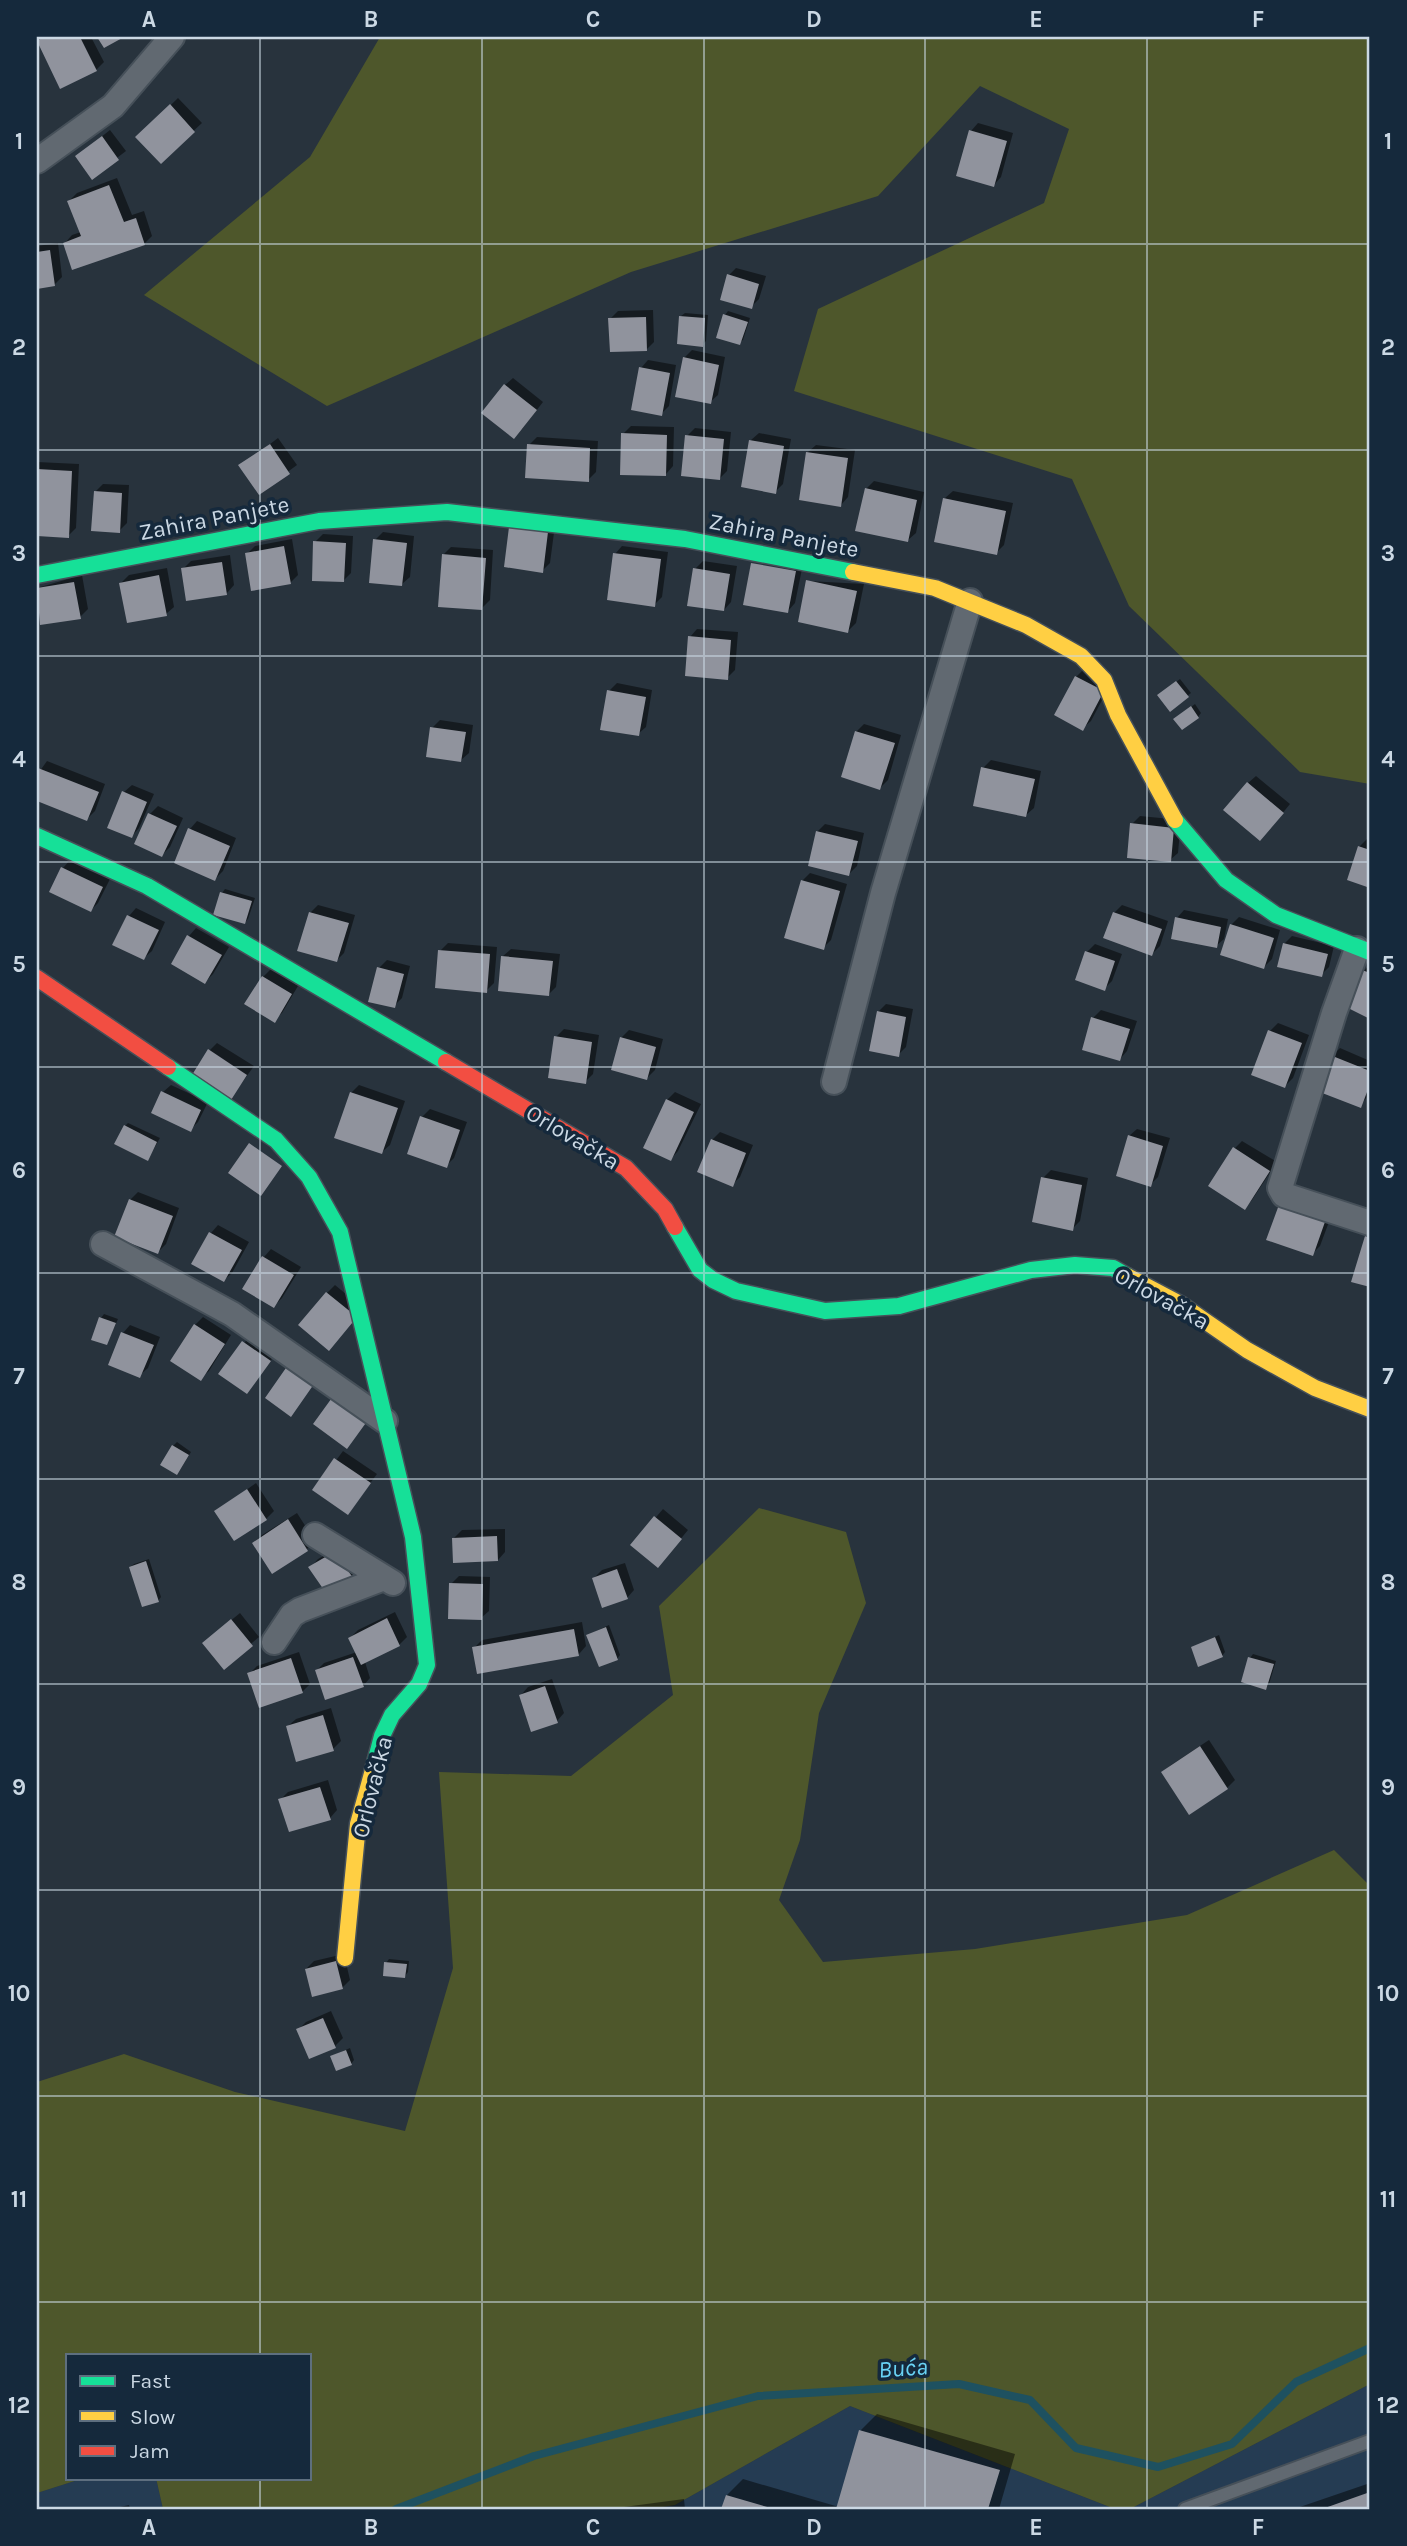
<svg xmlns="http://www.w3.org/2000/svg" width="1407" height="2546" font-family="Karla,sans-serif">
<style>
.built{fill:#253c53}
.green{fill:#4e572b}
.shadow{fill:#0007}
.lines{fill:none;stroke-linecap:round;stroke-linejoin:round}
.stream{stroke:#1e5160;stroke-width:8}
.building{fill:#90939d}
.lane-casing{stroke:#465059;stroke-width:16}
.street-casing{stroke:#465059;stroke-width:28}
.fast-casing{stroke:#465059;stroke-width:19}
.slow-casing{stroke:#465059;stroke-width:19}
.jam-casing{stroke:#465059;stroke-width:19}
.lane{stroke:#616971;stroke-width:12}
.street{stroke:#616971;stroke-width:24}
.fast{stroke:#16e098;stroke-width:16}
.slow{stroke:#ffcf43;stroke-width:16}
.jam{stroke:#f24e42;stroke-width:16}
.grid{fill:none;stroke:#cbd8e4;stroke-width:2;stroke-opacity:0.55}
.labels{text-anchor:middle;stroke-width:7;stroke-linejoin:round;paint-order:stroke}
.street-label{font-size:23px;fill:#cbd8e4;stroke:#15293c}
.water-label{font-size:24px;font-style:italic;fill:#69d3f5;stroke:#15293c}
.neatline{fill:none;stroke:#cbd8e4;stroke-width:2.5}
.grid-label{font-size:23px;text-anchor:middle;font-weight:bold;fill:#cbd8e4}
</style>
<rect width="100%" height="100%" fill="#28333d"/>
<path class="built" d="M1370,2384V2509H1130Z
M850,2406L1115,2509H651L675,2505Z
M84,2478H156L163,2509H37V2493Z"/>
<path class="green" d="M380,37H1370V784L1300,772L1129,606L1072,479L794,391L818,309L1044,203L1069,129L980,86L878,196L631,272L327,406L144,295L310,157Z
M759,1508L846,1532L866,1603L819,1713L800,1840L779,1900L823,1962L975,1949L1187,1915L1334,1850L1370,1886V2384L1130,2509H1115L850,2406L675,2505L651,2509H163L156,2478H310V2355H68V2478H84L37,2493V2082L124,2054L235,2092L405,2131L453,1968L439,1772L571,1776L673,1695L659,1606Z"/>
<path class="shadow" d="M42,37H91L104,62L96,70L38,40Z
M178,98L202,123L161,161L138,137Z
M978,123L1013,133L1001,177L994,185L971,131Z
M110,130L126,151L92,177L77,156Z
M117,178L132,215L144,211L152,236L144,244L65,243L72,235L81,232L69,201L77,193Z
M58,243L62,277L54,285L37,287V246Z
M736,268L766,276L759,299L751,307L729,275Z
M653,310L654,342L646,350L610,319L618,311Z
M728,311L750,318L743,340L739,343L725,315Z
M685,313L708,315L706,341L702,345L681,316Z
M692,350L725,357L718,395L710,402L684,358Z
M648,360L676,365L669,406L661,414L641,368Z
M513,378L543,402L522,429L505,385Z
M631,426L674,427L673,466L666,474L623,434Z
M695,428L731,432L727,471L720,478L687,436Z
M759,433L791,439L783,484L775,492L751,440Z
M537,437L598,441L596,472L588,480L529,445Z
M278,438L297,465L259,493L241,466Z
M816,445L855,450L848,497L841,505L808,452Z
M37,462L79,464L76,528L68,536L37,534Z
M874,481L924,492L916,533L908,540L866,489Z
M103,484L129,485L127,523L119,531L95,492Z
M953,491L1013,503L1004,545L996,553L945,498Z
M555,525L550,563L542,571L506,566Z
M383,532L414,536L410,577L402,584L375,540Z
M323,534L353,536L351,573L343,581L315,542Z
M292,539L298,575L290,583L247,554L255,546Z
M622,546L668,552L662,597L654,605L615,554Z
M451,547L493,550L490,600L482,608L443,555Z
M230,555L234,585L227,593L183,569L191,561Z
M703,561L737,566L731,602L724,610L695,569Z
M803,564L795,603L788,611L745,604Z
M167,568L174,607L166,614L121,583L129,575Z
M82,575L88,609L80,617L41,623L37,588Z
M808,581L864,584L856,623L848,631Z
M697,629L738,632L735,670L727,678L690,637Z
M1084,669L1111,683L1091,721L1083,728L1056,714L1076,677Z
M1180,679L1191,693L1187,696L1163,692Z
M617,683L652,690L646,727L638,734L609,691Z
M1195,704L1201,713L1198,717L1179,716Z
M440,720L473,725L469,753L461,760L432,728Z
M864,724L901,735L888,780L880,788L856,732Z
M991,760L1041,771L1034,808L1026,815L983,768Z
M47,761L105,784L95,811L87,819L37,800V775Z
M1256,776L1290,804L1268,831L1248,783Z
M132,785L154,794L139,828L132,836L124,792Z
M158,806L183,818L170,847L162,855L136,843L150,814Z
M1140,816L1181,820L1178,853L1170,860L1132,824Z
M197,821L236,838L223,871L215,879L190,829Z
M825,824L864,833L857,866L849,874L817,832Z
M1367,839L1370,840V886L1349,879L1359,847Z
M70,860L110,879L98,903L91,910L63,868Z
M810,873L847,884L831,940L823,948L802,881Z
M225,889L255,898L248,919L245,922L222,893Z
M318,905L355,915L344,953L337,960L310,913Z
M1122,905L1168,921L1160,946L1152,954L1114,913Z
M136,908L165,922L152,951L144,958L129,916Z
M1184,910L1228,919L1224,939L1216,946L1177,918Z
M1239,917L1280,930L1272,959L1264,967L1231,925Z
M196,928L229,947L213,974L205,982L173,963L189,936Z
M1292,936L1334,946L1329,967L1321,975L1284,944Z
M448,943L497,947L494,983L486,991L440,951Z
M1095,944L1122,954L1112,981L1104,989L1087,952Z
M511,949L560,954L556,987L548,995L503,956Z
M387,960L410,966L402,998L394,1006L379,968Z
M1370,964V1017L1347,1005L1364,971Z
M271,969L298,986L282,1013L274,1020L263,977Z
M886,1004L913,1009L906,1047L898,1055L878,1012Z
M1101,1010L1137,1021L1127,1051L1120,1059L1093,1018Z
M1278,1023L1309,1035L1293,1078L1285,1086L1270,1031Z
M564,1029L599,1035L593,1074L585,1082L556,1037Z
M629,1030L663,1039L655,1070L647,1078L621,1038Z
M217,1043L254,1066L231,1098L209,1051Z
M1340,1048L1370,1061V1093L1360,1106L1332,1056Z
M171,1085L208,1102L198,1122L190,1130L163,1092Z
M359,1085L405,1101L390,1145L382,1152L351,1093Z
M675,1092L701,1104L678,1151L671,1159L667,1100Z
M430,1109L467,1122L454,1158L446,1166L422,1117Z
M128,1123L160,1138L148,1159L125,1126Z
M1137,1129L1170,1138L1158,1177L1150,1185L1129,1136Z
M720,1132L753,1145L740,1177L732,1185L712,1140Z
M1242,1141L1277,1162L1252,1200L1245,1208L1235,1148Z
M1051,1170L1088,1178L1080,1221L1072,1229L1043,1178Z
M138,1192L179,1208L166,1244L158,1252L130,1200Z
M1333,1211L1320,1246L1312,1254L1269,1239Z
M218,1225L249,1242L232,1273L224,1280L193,1263L211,1233Z
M271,1249L301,1267L282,1298L274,1306L245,1288L264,1257Z
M335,1285L364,1309L301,1325L327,1293Z
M104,1314L118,1319L107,1343L101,1318Z
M203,1317L231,1335L209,1371L201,1378L195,1325Z
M130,1325L160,1337L148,1368L140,1375L123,1333Z
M251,1334L277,1352L247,1392L221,1374Z
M177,1442L191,1452L180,1470L173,1446Z
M343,1451L377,1474L348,1513L314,1490Z
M256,1483L274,1511L266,1519L217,1511Z
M663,1509L688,1530L665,1558L633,1544Z
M297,1513L315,1541L307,1549L272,1571L254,1543L262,1535Z
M505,1529V1552L498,1560L454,1538L462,1530Z
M343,1545L360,1570L353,1578L311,1567L318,1559Z
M149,1559L161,1597L158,1601L130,1567L134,1564Z
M625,1563L634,1590L627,1598L594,1578L602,1570Z
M459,1576L490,1577L489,1611L481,1618L451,1584Z
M395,1612L407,1637L399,1645L365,1662L370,1678L363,1686L317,1670L324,1663L357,1652L350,1638L358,1630Z
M240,1613L259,1637L224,1667L212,1636Z
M582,1622L586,1646L579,1654L474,1648L482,1640Z
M609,1625L620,1655L617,1659L588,1635Z
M1219,1635L1225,1652L1222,1656L1193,1647Z
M299,1652L310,1684L303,1691L260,1706L249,1674L257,1666Z
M1253,1654L1276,1661L1269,1684L1266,1688L1250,1658Z
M552,1679L564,1713L557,1721L521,1695L528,1687Z
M331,1708L341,1741L333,1749L288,1726L296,1719Z
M1209,1740L1235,1780L1227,1788L1189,1813L1163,1772L1171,1765Z
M328,1780L337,1810L330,1818L280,1800L288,1792Z
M344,1954L350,1980L342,1988L306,1969L314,1961Z
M389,1959L409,1961L408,1972L405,1976L386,1963Z
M331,2011L343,2038L335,2046L310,2057L298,2030L306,2022Z
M350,2048L354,2060L351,2064L332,2056Z
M877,2414L1015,2454L999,2509H723L727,2495L743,2479L839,2507L861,2430Z
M1370,2483V2509H1294Z
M684,2499L685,2509H609Z
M129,2505L130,2509H111Z"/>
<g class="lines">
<path class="stream" d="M396,2509L534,2456L758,2396L959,2384L1030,2400L1076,2448L1158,2467L1232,2444L1296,2382L1370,2348"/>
</g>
<path class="building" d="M43,37H80L97,71L60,89L37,41Z
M97,37H124L104,48Z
M170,104L195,132L161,164L135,137Z
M969,130L1007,141L994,187L956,176Z
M102,136L119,160L92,180L75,156Z
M109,185L124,222L136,218L145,245L72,270L63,243L81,236L67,201Z
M50,250L55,286L37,289V252Z
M727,274L759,284L752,309L720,300Z
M723,314L748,322L740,345L716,338Z
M679,316L705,318L703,347L677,344Z
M646,317L647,351L610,352L608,318Z
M683,357L719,365L711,404L675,397Z
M639,367L670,373L662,416L631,410Z
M504,384L537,410L514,439L481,413Z
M621,433L667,435L666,476L620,475Z
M685,435L724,439L720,480L681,476Z
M749,440L784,446L776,494L741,487Z
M270,444L290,474L259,495L238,465Z
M527,444L590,448L589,482L525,478Z
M806,452L848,458L841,507L799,500Z
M37,469L72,471L69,538L37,536Z
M865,488L917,500L908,542L855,531Z
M94,491L122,493L120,533L91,531Z
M943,498L1006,511L997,555L934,542Z
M509,527L548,532L543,573L504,567Z
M373,539L407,543L402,586L369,583Z
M313,541L346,543L344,582L312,581Z
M284,546L291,584L251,591L245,553Z
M613,553L661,559L655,607L607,600Z
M442,554L486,558L482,610L438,607Z
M222,562L227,595L186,601L181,568Z
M751,563L796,571L788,613L743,605Z
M693,568L730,574L724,611L687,606Z
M159,575L167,616L127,623L119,583Z
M806,580L857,591L848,633L798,622Z
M74,582L81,619L40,625L37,588Z
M688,636L731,640L728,680L685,676Z
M1075,676L1104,691L1083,731L1054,715Z
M1176,681L1189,697L1170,712L1157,695Z
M607,690L646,697L639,736L600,730Z
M1191,706L1199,718L1182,730L1173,719Z
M430,727L466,732L461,762L426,757Z
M855,731L895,743L880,790L841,777Z
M981,767L1035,779L1026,817L973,806Z
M38,768L99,792L87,821L37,801Z
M1247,782L1284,813L1260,841L1223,810Z
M122,791L147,802L132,838L107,828Z
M148,813L177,826L162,857L134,844Z
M1130,823L1174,828L1171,862L1127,858Z
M188,828L230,846L215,881L174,863Z
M816,831L858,841L849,876L808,866Z
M1358,846L1370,850V888L1347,880Z
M61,867L103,887L91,912L49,892Z
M801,880L840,891L824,950L784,938Z
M220,892L252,901L245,924L213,915Z
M309,912L349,923L337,962L297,951Z
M1113,912L1162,929L1152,956L1103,938Z
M127,915L159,930L144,960L112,945Z
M1175,917L1221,927L1217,948L1171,939Z
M1230,924L1274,938L1264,969L1220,955Z
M187,935L222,955L205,984L171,964Z
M1283,943L1328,954L1322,977L1277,967Z
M438,950L490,954L487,993L435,988Z
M1085,951L1115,961L1105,991L1075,980Z
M501,956L553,961L549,996L498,991Z
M377,967L404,974L395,1008L368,1002Z
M1362,970L1370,973V1019L1344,1006Z
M262,976L292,994L275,1023L244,1004Z
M877,1011L906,1017L899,1057L869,1051Z
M1091,1017L1130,1029L1120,1061L1082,1050Z
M1268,1030L1302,1043L1285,1088L1251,1075Z
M554,1036L592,1042L586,1084L548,1078Z
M620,1037L656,1047L647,1080L611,1070Z
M208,1049L247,1075L231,1100L192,1075Z
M1330,1055L1370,1071V1084L1361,1108L1317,1091Z
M161,1091L201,1110L191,1132L151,1113Z
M350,1092L398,1108L382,1154L334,1138Z
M666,1099L694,1112L671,1161L643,1148Z
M420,1116L460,1130L447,1168L407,1154Z
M124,1125L157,1142L148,1161L114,1144Z
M1128,1135L1163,1146L1151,1187L1116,1176Z
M711,1139L746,1153L733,1187L697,1172Z
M249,1143L282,1166L261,1196L228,1173Z
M1233,1147L1270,1171L1245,1210L1208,1186Z
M1041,1177L1082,1185L1073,1231L1032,1222Z
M129,1199L173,1216L158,1254L114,1237Z
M1280,1202L1326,1219L1313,1256L1266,1240Z
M209,1232L242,1250L224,1282L191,1264Z
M1365,1236L1370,1238V1287L1351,1282Z
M262,1256L294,1275L274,1308L242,1289Z
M326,1292L357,1317L329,1351L298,1325Z
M99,1317L116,1323L107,1345L91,1340Z
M194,1324L225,1344L201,1381L170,1361Z
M121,1332L154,1345L140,1378L108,1365Z
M242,1341L271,1361L247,1394L218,1374Z
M288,1365L314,1384L291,1417L265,1398Z
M334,1395L368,1420L347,1449L313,1424Z
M172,1445L189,1455L177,1475L160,1465Z
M334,1458L371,1483L348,1515L312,1490Z
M247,1489L267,1520L234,1541L214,1511Z
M654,1516L682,1539L658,1568L630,1545Z
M288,1519L308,1551L272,1574L252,1543Z
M497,1536L498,1561L453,1563L452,1538Z
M334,1552L354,1579L326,1593L308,1567Z
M146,1561L159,1602L142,1607L129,1567Z
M617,1569L628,1599L602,1608L592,1578Z
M449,1583L483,1584L482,1620L448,1619Z
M387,1618L400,1646L361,1665L348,1638Z
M231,1619L253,1646L224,1670L202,1643Z
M606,1627L618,1660L599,1667L586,1635Z
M574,1629L579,1656L477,1674L472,1647Z
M1215,1637L1223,1657L1198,1667L1191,1647Z
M353,1657L364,1687L325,1700L315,1670Z
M1248,1657L1274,1664L1266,1690L1241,1682Z
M291,1658L303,1693L259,1708L247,1673Z
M545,1686L558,1723L531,1732L519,1695Z
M323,1715L334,1751L296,1762L286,1726Z
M1200,1746L1228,1789L1189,1815L1161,1772Z
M320,1787L331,1820L289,1832L278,1799Z
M336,1961L343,1989L312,1997L305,1969Z
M384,1962L407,1964L405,1978L383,1976Z
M323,2018L336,2048L309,2059L296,2029Z
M346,2050L352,2065L336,2071L330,2056Z
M859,2430L1000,2470L988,2509H836Z
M1370,2492V2509H1322Z
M726,2495L774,2509H721Z"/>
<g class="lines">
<defs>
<path id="lane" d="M1185,2509L1370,2441"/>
<path id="street" d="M37,161L113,106L172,37
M1357,949L1334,1013L1280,1188L1284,1195L1370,1223
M834,1082L883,893L970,601
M103,1244L232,1314L385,1421
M315,1535L393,1583
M274,1642L292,1615L300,1610L384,1578"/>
<path id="fast" d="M37,575L319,521L447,512L685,539L853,572
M1175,820L1226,880L1276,915L1370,952
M37,836L147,886L446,1062
M168,1067L276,1140L309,1177L340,1232L413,1537L427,1665L419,1684L392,1715L382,1736L373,1770
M675,1227L700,1270L713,1280L736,1291L825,1311L899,1306L1031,1270L1075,1265L1113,1268L1127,1276"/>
<path id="slow" d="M853,572L935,588L1026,625L1081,656L1104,680L1118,715L1175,820
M1127,1276L1182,1305L1247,1350L1315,1388L1370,1409
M345,1958L358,1824L373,1770"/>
<path id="jam" d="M37,978L168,1067
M446,1062L626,1168L665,1209L675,1227"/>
</defs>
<use href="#lane" class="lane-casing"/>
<use href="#street" class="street-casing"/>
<use href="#fast" class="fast-casing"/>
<use href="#slow" class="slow-casing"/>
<use href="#jam" class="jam-casing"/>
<use href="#lane" class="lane"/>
<use href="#street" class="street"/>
<use href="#fast" class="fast"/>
<use href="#slow" class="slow"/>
<use href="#jam" class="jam"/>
</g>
<path class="grid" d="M260,37V2355M482,37V2509M704,37V2509M925,37V2509M1147,37V2509M37,244H1370M37,450H1370M37,656H1370M37,862H1370M37,1067H1370M37,1273H1370M37,1479H1370M37,1684H1370M37,1890H1370M37,2096H1370M37,2302H1370M260,2478V2509"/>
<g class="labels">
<g class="street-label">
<text transform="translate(214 518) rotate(-11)" y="8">Zahira Panjete</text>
<text transform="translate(784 535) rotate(11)" y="8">Zahira Panjete</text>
<text transform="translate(573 1137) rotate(31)" y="8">Orlovačka</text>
<text transform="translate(1162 1298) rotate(29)" y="8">Orlovačka</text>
<text transform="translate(372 1787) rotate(-76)" y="8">Orlovačka</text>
</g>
<g class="water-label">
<text transform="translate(903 2368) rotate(-4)" y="8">Buća</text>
</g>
</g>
<rect width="1407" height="2546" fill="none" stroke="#15293c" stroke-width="77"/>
<rect x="66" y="2354" width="245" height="126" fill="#15293c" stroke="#5e6f7f" stroke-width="2"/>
<rect x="80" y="2376" width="35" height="10" fill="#16e098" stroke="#5e6f7f" stroke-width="2"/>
<text x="130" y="2388" font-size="21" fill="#cbd8e4">Fast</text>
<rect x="80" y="2411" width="35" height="10" fill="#ffcf43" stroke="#5e6f7f" stroke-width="2"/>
<text x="130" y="2424" font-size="21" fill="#cbd8e4">Slow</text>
<rect x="80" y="2446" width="35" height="10" fill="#f24e42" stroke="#5e6f7f" stroke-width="2"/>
<text x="130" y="2458" font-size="21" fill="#cbd8e4">Jam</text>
<rect x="38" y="38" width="1330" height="2470" class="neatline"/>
<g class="grid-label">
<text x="149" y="27">A</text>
<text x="371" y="27">B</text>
<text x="593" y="27">C</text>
<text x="814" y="27">D</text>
<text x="1036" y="27">E</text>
<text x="1258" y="27">F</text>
<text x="19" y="149">1</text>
<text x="1388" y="149">1</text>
<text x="19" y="355">2</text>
<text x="1388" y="355">2</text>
<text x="19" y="561">3</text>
<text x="1388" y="561">3</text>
<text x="19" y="767">4</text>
<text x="1388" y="767">4</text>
<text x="19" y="972">5</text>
<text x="1388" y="972">5</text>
<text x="19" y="1178">6</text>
<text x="1388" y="1178">6</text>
<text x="19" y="1384">7</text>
<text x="1388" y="1384">7</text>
<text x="19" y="1590">8</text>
<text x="1388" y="1590">8</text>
<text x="19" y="1795">9</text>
<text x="1388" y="1795">9</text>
<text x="19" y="2001">10</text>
<text x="1388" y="2001">10</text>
<text x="19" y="2207">11</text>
<text x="1388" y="2207">11</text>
<text x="19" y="2413">12</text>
<text x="1388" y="2413">12</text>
<text x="149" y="2535">A</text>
<text x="371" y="2535">B</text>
<text x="593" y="2535">C</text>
<text x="814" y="2535">D</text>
<text x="1036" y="2535">E</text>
<text x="1258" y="2535">F</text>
</g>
</svg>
